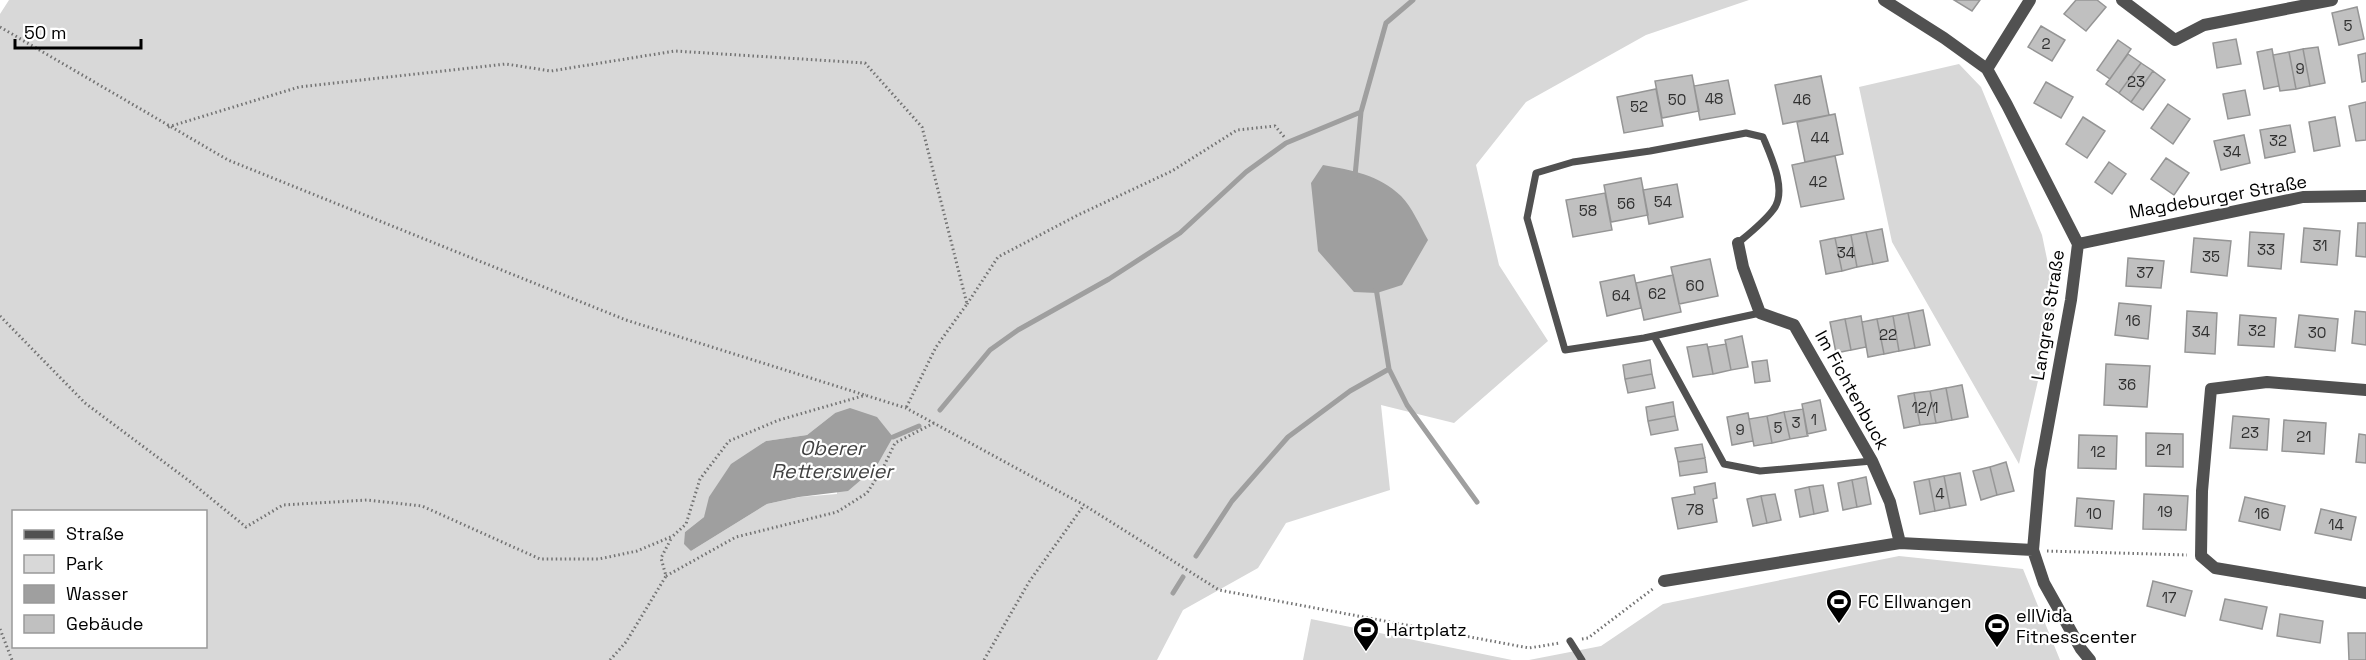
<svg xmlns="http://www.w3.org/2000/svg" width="2366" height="660" font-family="'Space Grotesk',sans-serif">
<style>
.green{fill:#d8d8d8;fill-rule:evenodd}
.water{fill:#9f9f9f}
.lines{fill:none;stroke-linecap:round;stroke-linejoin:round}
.stream{stroke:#9f9f9f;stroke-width:5}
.building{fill:#c0c0c0;stroke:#959595;stroke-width:1.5}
.path{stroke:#737373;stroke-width:3;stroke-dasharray:1.5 3;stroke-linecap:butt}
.service{stroke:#515151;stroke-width:7}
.minor{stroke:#515151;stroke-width:12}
.labels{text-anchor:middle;stroke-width:4.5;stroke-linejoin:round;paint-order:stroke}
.number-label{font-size:15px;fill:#303030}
.street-label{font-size:18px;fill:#000;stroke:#fff}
.poi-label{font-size:18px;fill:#000;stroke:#fff;text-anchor:start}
.water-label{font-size:20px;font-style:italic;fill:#404040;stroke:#fff}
</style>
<rect width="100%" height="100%" fill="#fff"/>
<path class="green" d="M9,0H1749L1646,35L1526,102L1476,165L1499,265L1548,341L1454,423L1381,405L1390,490L1286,523L1258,568L1183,610L1157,660H0V14ZM835,413L837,494L800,497L767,504L691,551L685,532L704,517L766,441L807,435ZM14,512H206V646H14Z
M1959,64L1981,87L2042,235L2056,302L2019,464L1892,242L1859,87Z
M1899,556L2023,569L2060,660H1529L1601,646L1663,604Z
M1311,619L1512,660H1303Z"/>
<path class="water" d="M1323,165C1352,170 1379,175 1401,196C1412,207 1420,226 1428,240L1402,285L1377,293L1354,292L1318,251L1311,183Z
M850,408L877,417L893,437L876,467L848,491L799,497L767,504L691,551L684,544L685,532L704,517L709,497L731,464L766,441L807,435L835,413Z"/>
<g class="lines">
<path class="stream" d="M1355,176L1361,112
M1376,288L1389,369L1407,405L1477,502
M940,410L990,350L1018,330L1109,279L1180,233L1246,172L1286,143L1361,112L1386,23L1413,0
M893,437L919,426
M1196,556L1232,501L1288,437L1350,391L1389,369
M1173,593L1183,577"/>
</g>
<path class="building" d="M1954,0H1980L1972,11Z
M2076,0H2097L2106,7L2086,31L2064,14Z
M2357,7L2364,39L2339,45L2332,13Z
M2041,26L2065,40L2052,61L2028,47Z
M2236,39L2241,64L2217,68L2213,43Z
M2118,40L2131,49L2110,79L2097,70Z
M2318,47L2325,83L2310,86L2303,49Z
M2272,49L2279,86L2264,89L2257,52Z
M2303,49L2310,86L2296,89L2289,52Z
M2289,52L2296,89L2280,91L2273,55Z
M2366,53V81L2362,82L2358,55Z
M2128,54L2141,63L2119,93L2106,84Z
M2141,63L2153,71L2131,102L2119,93Z
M2153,71L2165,80L2143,110L2131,102Z
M1692,75L1699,111L1662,118L1655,81Z
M1821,76L1829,115L1783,124L1775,85Z
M1728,80L1735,114L1700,120L1694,86Z
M2046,82L2073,97L2061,118L2034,103Z
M1656,89L1663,126L1624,133L1617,97Z
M2245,90L2250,115L2228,119L2223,94Z
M2366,102V140L2356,141L2349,106Z
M2168,104L2190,119L2173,144L2151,128Z
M1835,114L1843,154L1805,162L1797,122Z
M2083,117L2105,131L2087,158L2066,144Z
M2335,117L2340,146L2314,151L2309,122Z
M2290,125L2295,152L2265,158L2260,130Z
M2244,135L2250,163L2221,170L2214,141Z
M1835,156L1844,199L1801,207L1792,165Z
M2166,158L2189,173L2174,195L2151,179Z
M2109,162L2126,174L2112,194L2095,182Z
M1641,178L1648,215L1611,222L1604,185Z
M1677,184L1683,217L1649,224L1643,190Z
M1605,193L1612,230L1573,237L1566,200Z
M2358,223H2366V257L2356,256Z
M2304,228L2340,231L2337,265L2301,262Z
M1882,229L1888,261L1873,264L1866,232Z
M1866,232L1873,264L1857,267L1851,235Z
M2250,232L2284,234L2281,269L2248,266Z
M1851,235L1857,267L1842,271L1835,238Z
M1835,238L1842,271L1826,274L1820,241Z
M2194,238L2231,241L2227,276L2191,272Z
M2128,258L2164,261L2161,288L2126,286Z
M1710,259L1718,296L1679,304L1671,267Z
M1634,275L1641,308L1607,316L1600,282Z
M1673,275L1681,312L1644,320L1636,283Z
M2119,303L2151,306L2148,339L2115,335Z
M1923,310L1930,345L1915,348L1908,313Z
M2187,311L2217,313L2215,354L2185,352Z
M2355,311L2366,312V345L2352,343Z
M1908,313L1915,348L1899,351L1893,316Z
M2240,315L2276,318L2274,347L2238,345Z
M2299,315L2338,319L2335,351L2295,347Z
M1861,316L1866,347L1851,350L1845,319Z
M1893,316L1899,351L1884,354L1877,319Z
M1845,319L1851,350L1836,353L1830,322Z
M1877,319L1884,354L1868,357L1862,322Z
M1742,336L1748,367L1731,370L1725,340Z
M1707,344L1713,374L1693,377L1687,347Z
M1726,344L1731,370L1713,374L1708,347Z
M1650,360L1652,374L1625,379L1623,365Z
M1767,360L1770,381L1755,383L1752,362Z
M2106,364L2150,366L2147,407L2104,405Z
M1652,374L1655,388L1628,393L1625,379Z
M1962,385L1968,417L1952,420L1946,388Z
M1946,388L1952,420L1936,423L1930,391Z
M1930,391L1936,423L1920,425L1914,393Z
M1914,393L1920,425L1904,428L1898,396Z
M1820,400L1826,430L1807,434L1802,404Z
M1673,402L1675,416L1648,421L1646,407Z
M1803,409L1808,436L1790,439L1784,412Z
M1784,412L1790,439L1772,443L1767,416Z
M1748,413L1753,441L1732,445L1727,417Z
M1675,416L1678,430L1651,435L1648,421Z
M1767,416L1772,443L1754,446L1749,419Z
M2233,416L2269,419L2267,450L2230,448Z
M2284,420L2326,423L2324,454L2282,451Z
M2146,433L2183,434V467L2146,466Z
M2359,434L2366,435V463L2356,462Z
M2079,435L2117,436L2116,469L2078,468Z
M1702,444L1705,458L1678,462L1675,448Z
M1705,458L1707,472L1680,476L1678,462Z
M2006,462L2014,491L1997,495L1990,467Z
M1990,467L1997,495L1981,500L1973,471Z
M1960,473L1966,505L1950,508L1944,476Z
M1944,476L1950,508L1935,511L1929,479Z
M1866,477L1871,504L1857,507L1852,480Z
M1929,479L1935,511L1920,514L1914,482Z
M1852,480L1857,507L1843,510L1838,483Z
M1715,483L1717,498L1713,499L1717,522L1678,529L1672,498L1695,494L1694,487Z
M1823,485L1828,511L1814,514L1809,487Z
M1809,487L1814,514L1800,517L1795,490Z
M1775,494L1781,520L1767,523L1761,496Z
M2144,494L2188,496L2186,530L2143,529Z
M1761,496L1767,523L1753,526L1747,499Z
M2245,497L2285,506L2280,530L2239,521Z
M2077,498L2114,501L2112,529L2075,526Z
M2321,509L2356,517L2351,540L2315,533Z
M2153,581L2192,591L2185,616L2147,606Z
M2225,599L2267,607L2262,629L2220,620Z
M2280,614L2323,621L2320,643L2277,636Z
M2348,633H2366V660H2349Z"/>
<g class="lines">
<path class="path" d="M0,27L228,160L626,320L906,408L1084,505L1219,590L1529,648L1560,643
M168,127L299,87L506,64L551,71L675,51L865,63L922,127L967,304L936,347L906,408
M967,304L998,257L1078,215L1172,171L1237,130L1275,126L1286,139
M0,316L85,403L192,483L246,527L283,505L367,500L422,506L540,559H599L637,551L673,536L686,524L700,479L729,441L779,420L866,395
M2047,551L2187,555
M666,576L736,537L837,512L867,493L883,468L895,443L934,423
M0,629L12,660
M1582,639L1588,638L1654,588
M610,660L626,642L666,576L661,558L672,537
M984,660L1029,582L1084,505"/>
<path class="service" d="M1738,243C1750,233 1764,222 1773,210C1788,192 1771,156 1763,137L1746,133L1650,151L1573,162L1536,173L1527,218L1565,350L1644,338L1760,313
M1654,336L1724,464L1760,471L1872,461
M1570,641L1582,660"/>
<path class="minor" d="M1884,0L1944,38L1987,69L2007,105L2078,244L2071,300L2040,470L2033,550L2044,583L2081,649L2090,660
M2122,0L2175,40L2204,25L2332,0
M1987,69L2030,0
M1738,243L1743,267L1760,313L1794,325L1872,461L1890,502L1900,543
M2078,244L2303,197L2366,196
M2366,390L2267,382L2211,389L2202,491L2201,556L2215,568L2366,593
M1664,581L1900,543L2033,550"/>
</g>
<defs>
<symbol id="stadium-pin" viewBox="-11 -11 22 30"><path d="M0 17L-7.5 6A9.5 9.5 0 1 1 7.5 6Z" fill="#000" stroke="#fff"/><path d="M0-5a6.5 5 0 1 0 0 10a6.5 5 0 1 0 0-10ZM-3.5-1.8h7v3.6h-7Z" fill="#fff"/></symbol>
</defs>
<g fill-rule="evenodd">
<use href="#stadium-pin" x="1824" y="587" width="30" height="40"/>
<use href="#stadium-pin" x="1982" y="611" width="30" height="40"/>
<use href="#stadium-pin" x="1351" y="615" width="30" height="40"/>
</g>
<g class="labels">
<g class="number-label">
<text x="2348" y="31">5</text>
<text x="2046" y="49">2</text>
<text x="2300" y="74">9</text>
<text x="2136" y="87">23</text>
<text x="1714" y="104">48</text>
<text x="1677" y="105">50</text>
<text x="1802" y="105">46</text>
<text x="1639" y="112">52</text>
<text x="1820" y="143">44</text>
<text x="2278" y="146">32</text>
<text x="2232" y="157">34</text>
<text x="1818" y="187">42</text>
<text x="1663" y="207">54</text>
<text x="1626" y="209">56</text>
<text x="1588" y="216">58</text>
<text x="2320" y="251">31</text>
<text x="2266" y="255">33</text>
<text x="1846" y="258">34</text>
<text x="2211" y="262">35</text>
<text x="2145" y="278">37</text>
<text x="1695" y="291">60</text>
<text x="1657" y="299">62</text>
<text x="1621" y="301">64</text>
<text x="2133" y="326">16</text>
<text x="2257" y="336">32</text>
<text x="2201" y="337">34</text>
<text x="2317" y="338">30</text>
<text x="1888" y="340">22</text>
<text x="2127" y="390">36</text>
<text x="1925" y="413">12/1</text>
<text x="1814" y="425">1</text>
<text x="1796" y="428">3</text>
<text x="1778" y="433">5</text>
<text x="1740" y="435">9</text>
<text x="2250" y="438">23</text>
<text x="2304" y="442">21</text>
<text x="2164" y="455">21</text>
<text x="2098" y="457">12</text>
<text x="1940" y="499">4</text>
<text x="1695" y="515">78</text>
<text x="2165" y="517">19</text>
<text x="2094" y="519">10</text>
<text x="2262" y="519">16</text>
<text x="2336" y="530">14</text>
<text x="2169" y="603">17</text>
</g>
<g class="street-label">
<text transform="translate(2218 197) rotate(-10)" y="6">Magdeburger Straße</text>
<text transform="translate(2048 315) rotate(-81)" y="6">Langres Straße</text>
<text transform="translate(1852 390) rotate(61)" y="6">Im Fichtenbuck</text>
</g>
<g class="poi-label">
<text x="1858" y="608">FC Ellwangen</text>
<text x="2016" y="622">ellVida<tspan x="2016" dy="21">Fitnesscenter</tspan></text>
<text x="1386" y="636">Hartplatz</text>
</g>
<g class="water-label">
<text x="832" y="455">Oberer<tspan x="832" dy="23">Rettersweier</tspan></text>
</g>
</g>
<rect x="12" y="510" width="195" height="138" fill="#ffffff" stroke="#999999" stroke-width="1.5"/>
<rect x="24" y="530" width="30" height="9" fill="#515151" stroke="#999999" stroke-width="1.5"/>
<text x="66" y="540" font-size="18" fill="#000000">Straße</text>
<rect x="24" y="555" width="30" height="18" fill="#d8d8d8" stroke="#999999" stroke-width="1.5"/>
<text x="66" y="570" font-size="18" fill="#000000">Park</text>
<rect x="24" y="585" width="30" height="18" fill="#9f9f9f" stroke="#999999" stroke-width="1.5"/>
<text x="66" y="600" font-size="18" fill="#000000">Wasser</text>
<rect x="24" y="615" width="30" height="18" fill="#c0c0c0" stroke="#999999" stroke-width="1.5"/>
<text x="66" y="630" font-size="18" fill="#000000">Gebäude</text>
<path d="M15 39v9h126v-9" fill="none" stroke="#000000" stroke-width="3"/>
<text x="24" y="39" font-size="18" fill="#000000" stroke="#ffffff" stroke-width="4.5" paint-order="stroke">50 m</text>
</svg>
